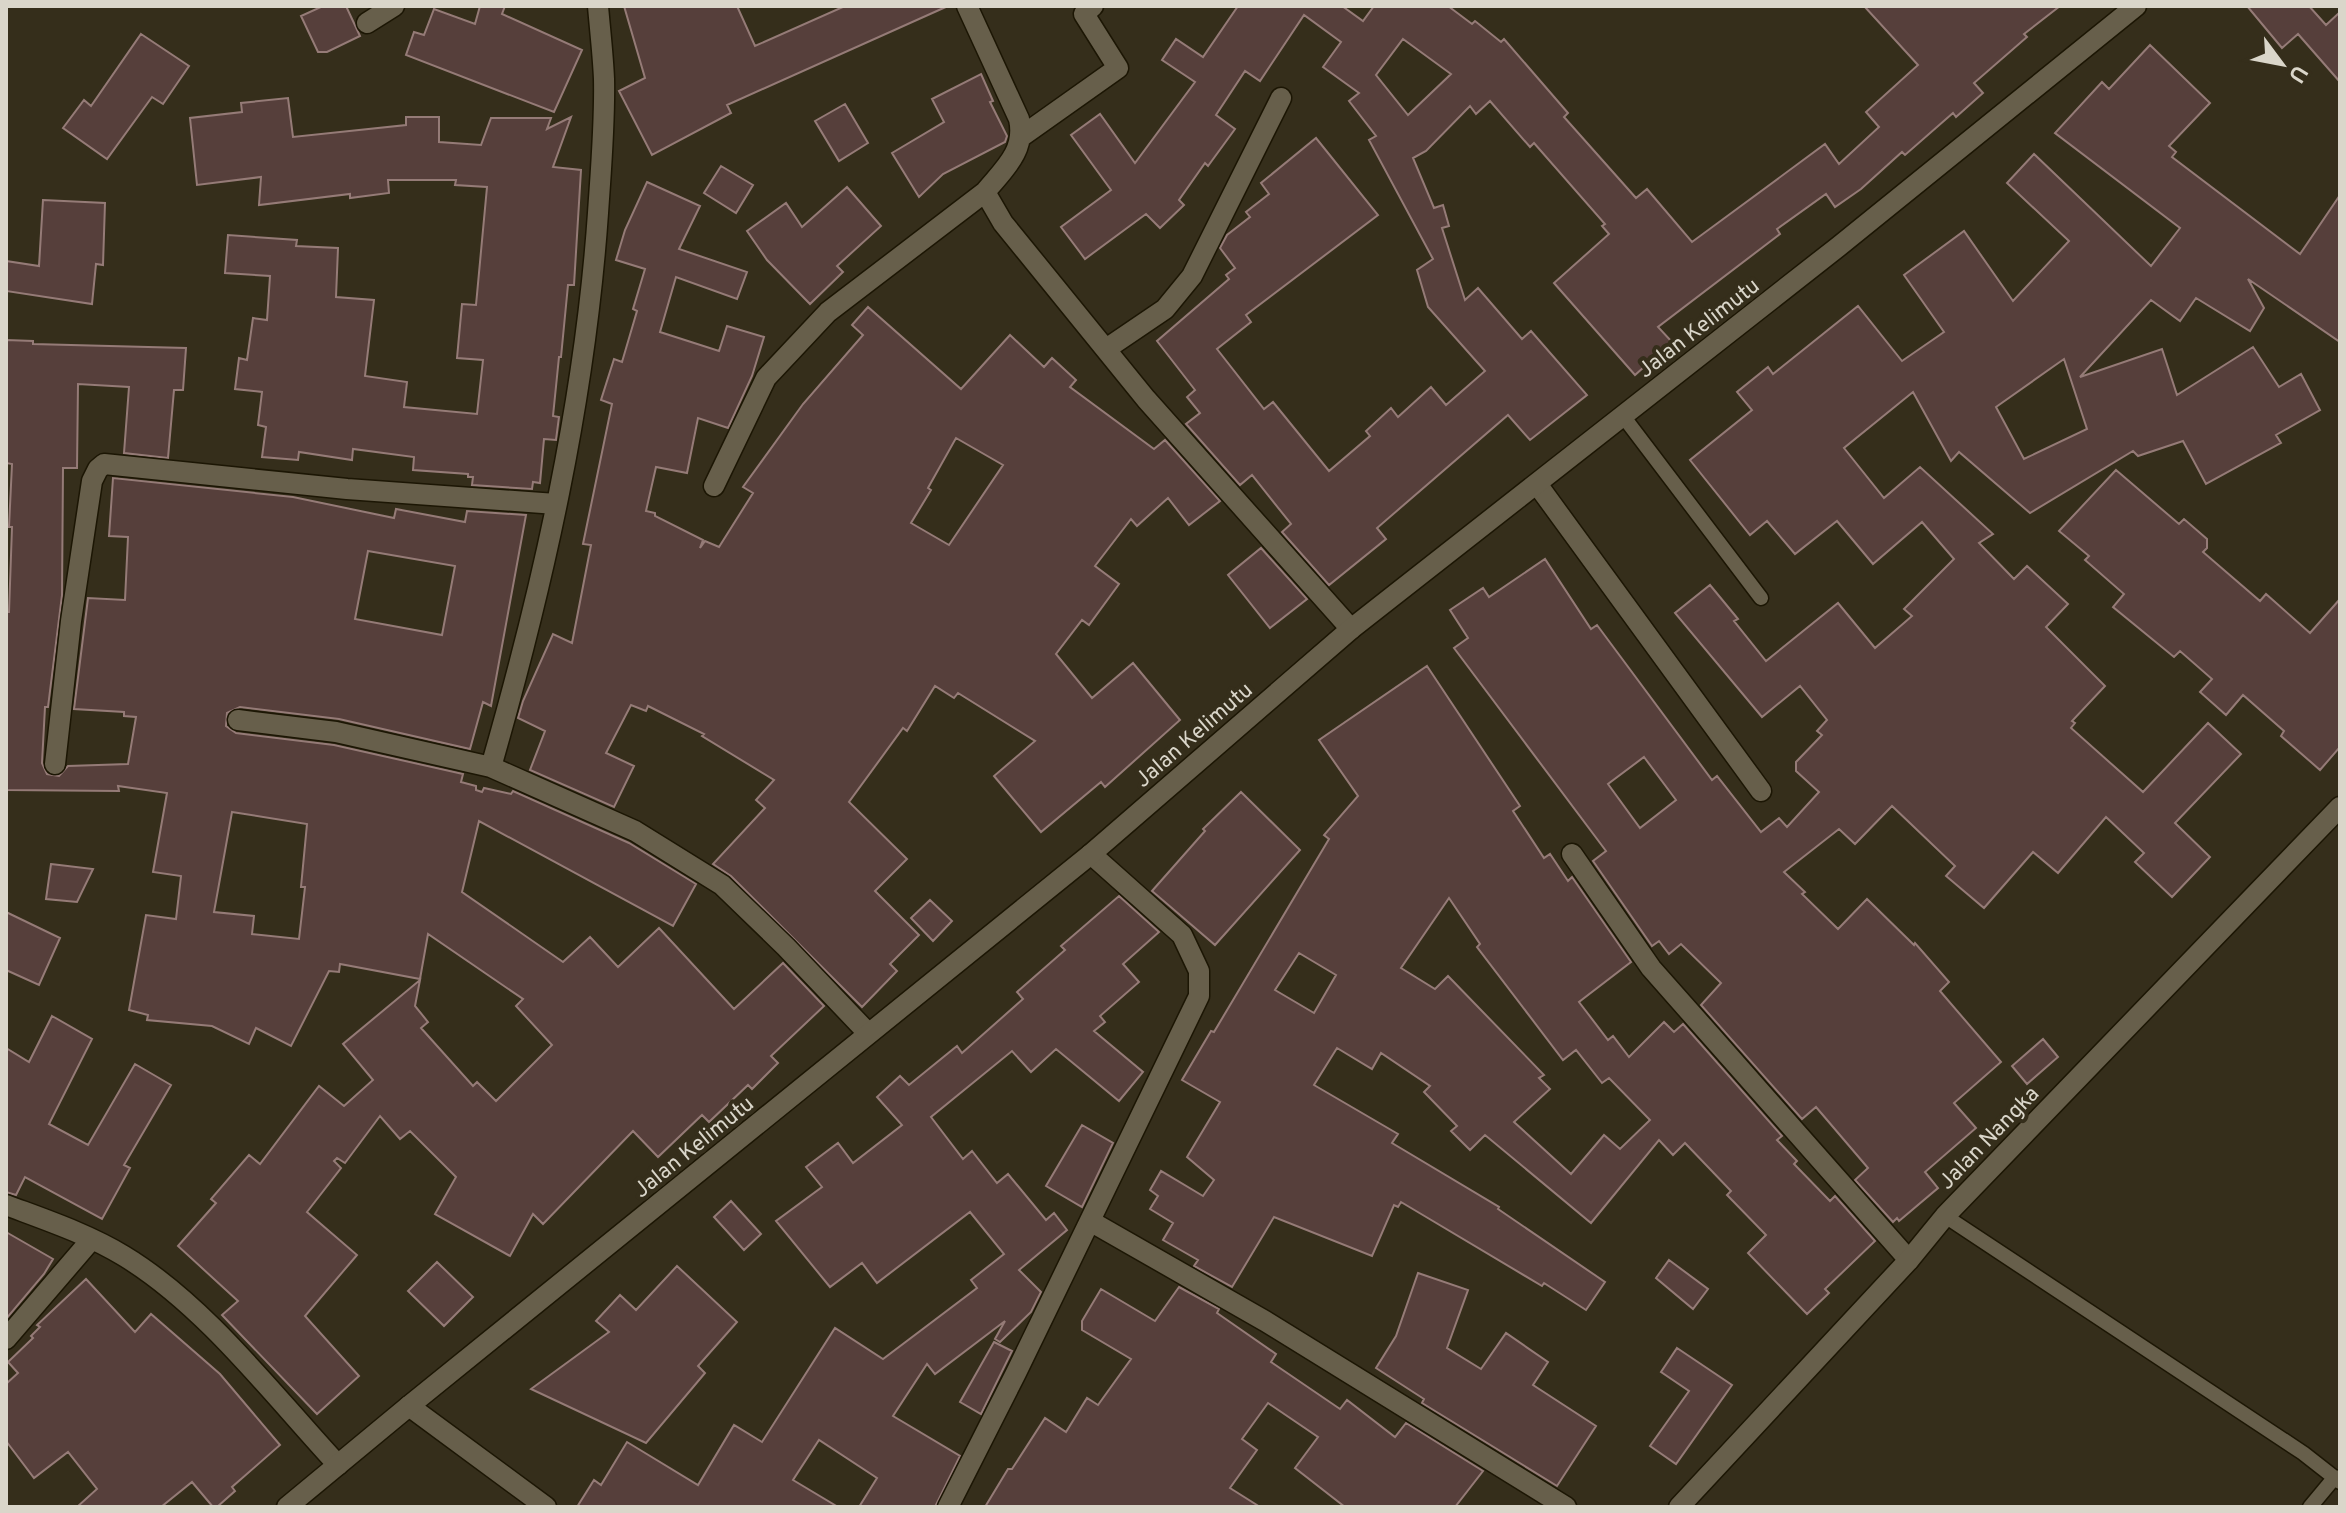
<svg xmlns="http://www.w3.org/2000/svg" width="2346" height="1513" font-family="Overpass,sans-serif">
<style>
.building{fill:#563f3b;stroke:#957b77;stroke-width:2;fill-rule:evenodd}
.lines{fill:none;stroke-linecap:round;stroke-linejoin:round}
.service-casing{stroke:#1c1604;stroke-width:17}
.minor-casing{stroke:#1c1604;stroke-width:23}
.tertiary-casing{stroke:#1c1604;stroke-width:23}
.service{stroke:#675f4b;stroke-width:14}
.minor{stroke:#675f4b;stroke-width:20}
.tertiary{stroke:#675f4b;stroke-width:20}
.labels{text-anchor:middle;stroke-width:8;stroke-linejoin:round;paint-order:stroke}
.street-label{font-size:22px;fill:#dad6ca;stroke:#352e1b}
</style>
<rect width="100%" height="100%" fill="#352e1b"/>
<path class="building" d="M323,6H346L360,36L327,52H318L301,16Z
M480,6H505L502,14L582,50L554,112L406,55L414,32L424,35L434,9L475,24Z
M624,6H737L755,46L845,6H948L727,105L731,113L652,155L619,91L645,78Z
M1238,6H1342L1363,21L1374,6H1448L1472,24L1475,21L1501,42L1504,39L1568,113L1564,117L1636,198L1647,189L1692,242L1825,144L1839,164L1879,127L1866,112L1918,65L1864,6H2060L2024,34L2027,37L1974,83L1983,93L1956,117L1953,113L1905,155L1902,152L1861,189L1835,207L1826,194L1777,229L1780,234L1658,327L1672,342L1635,375L1554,283L1609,234L1602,226L1605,224L1534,143L1530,147L1490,101L1476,114L1470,106L1426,151L1413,158L1434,208L1443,205L1449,226L1442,228L1465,300L1478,288L1522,339L1531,331L1587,395L1530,440L1508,415L1377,528L1386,539L1329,585L1282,532L1291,524L1252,475L1240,485L1186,424L1200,413L1187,397L1195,390L1157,341L1229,279L1226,275L1235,268L1220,248L1227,235L1250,217L1246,212L1269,194L1261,183L1316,138L1378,215L1246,315L1251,322L1217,349L1264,409L1273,402L1329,471L1370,436L1366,431L1391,408L1398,417L1431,387L1446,405L1485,371L1428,307L1417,270L1433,259L1369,140L1376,136L1349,101L1359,93L1323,67L1341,42L1304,15L1260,81L1245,71L1216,115L1235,129L1208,166L1205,163L1179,200L1184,205L1160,228L1146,214L1085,259L1061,227L1111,190L1071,135L1100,114L1135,163L1195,82L1162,60L1176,39L1203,57ZM1403,39L1451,74L1408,115L1376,75Z
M2247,6H2309L2326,25L2340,12V82L2298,34L2282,48Z
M141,34L189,66L163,104L152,97L107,159L63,128L84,100L91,106Z
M2150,45L2210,103L2169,146L2176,152L2172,157L2300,254L2340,195V342L2248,279L2264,308L2250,331L2196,298L2180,321L2151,300L2080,377L2162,349L2177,395L2253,347L2279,387L2301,374L2320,410L2276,435L2281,443L2206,484L2183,441L2138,456L2133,451L2030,513L1959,452L1951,461L1913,392L1844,448L1884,498L1920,467L1993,534L1979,543L2014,579L2027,566L2068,604L2046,627L2105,686L2072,721L2075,723L2071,728L2143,792L2208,723L2241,754L2175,823L2210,857L2172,897L2135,862L2144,853L2106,817L2058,873L2033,852L1984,908L1946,876L1955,866L1892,806L1855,844L1839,829L1784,872L1805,892L1802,894L1838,929L1867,899L1914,945L1915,943L1949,982L1940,991L2001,1062L1954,1103L1976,1128L1925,1172L1938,1188L1899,1221L1897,1218L1893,1222L1855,1180L1868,1168L1816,1107L1802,1119L1701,1005L1721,983L1681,944L1669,954L1659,941L1652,946L1593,861L1606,851L1454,648L1468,638L1450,610L1483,588L1489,597L1545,559L1591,629L1597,625L1712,780L1717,776L1761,832L1779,818L1787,827L1819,792L1796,771V762L1822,735L1817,731L1827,720L1800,686L1762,717L1675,613L1710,585L1738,619L1734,621L1766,661L1838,603L1875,648L1912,616L1904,609L1954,559L1922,522L1873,564L1837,521L1795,554L1767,521L1750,535L1690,460L1752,410L1737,392L1768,367L1773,374L1858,306L1902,361L1944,332L1904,275L1964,231L2013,301L2069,241L2007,183L2034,154L2151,266L2180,228L2055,133L2102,82L2109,89ZM2064,359L2087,429L2024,459L1996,407ZM1644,757L1676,800L1640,828L1608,784Z
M981,74L993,101L990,102L1007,136L1005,142L943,174L919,197L892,153L944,122L932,99Z
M288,98L293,137L406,125V117H439V142L481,145L491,118H551L547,129L571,117L553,167L581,170L574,285H568L561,357H559L553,416L559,417L556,440L544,439L540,483L533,482L532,489L472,485L473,477H468V474L413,470L414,457L353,449L352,460L299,452L298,460L262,457L266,427L258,425L262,392L235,389L239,358L247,360L253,318L267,320L270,276L225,273L228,235L297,240L296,246L338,248L336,297L374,300L365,376L407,382L404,407L477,414L483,360L457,358L462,304L476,305L487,187L455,185L456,180H388L389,193L350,198V194L259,205L261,177L197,185L190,118L242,112L241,103Z
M845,104L868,143L839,161L815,121Z
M721,166L753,185L736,213L704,193Z
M647,182L700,206L679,249L747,272L737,299L676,277L660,332L719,351L727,326L764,337L752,376L728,428L698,418L687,473L656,467L646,511L655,513V516L703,540L700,548L705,541L719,547L753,493L743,487L803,404L863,335L852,325L868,307L961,389L1010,335L1044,367L1052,358L1076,380L1070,387L1154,449L1165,440L1220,501L1189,525L1168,498L1137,526L1131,519L1095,566L1119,584L1089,625L1082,620L1056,654L1092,698L1133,663L1180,720L1105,787L1101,782L1041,832L994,776L1035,741L958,693L954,698L935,686L907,731L903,728L849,802L907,859L875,891L919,935L890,964L897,971L862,1007L731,876L713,864L765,808L756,800L774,780L702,736L704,734L648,706L646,711L631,705L606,753L634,766L614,807L530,770L545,731L518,718L523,701L553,634L572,643L591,545L583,544L612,404L601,400L614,359L622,362L637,311L633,309L645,269L616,260L625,230ZM956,438L1003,465L949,545L911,523L931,490L928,488Z
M847,187L881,226L837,266L843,272L810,304L767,260L747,231L786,203L802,227Z
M43,200L105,203L103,265L96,264L92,304L6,291V261L39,266Z
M6,340L33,341V344L186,348L183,390H174L168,458L124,453L129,387L78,384L77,468H63L62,595L48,707H45L42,763L47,774L59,776L68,766L128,764L136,717L124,716V712L74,709L88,598L125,600L128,537L109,536L113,478L293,497L394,518L396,509L465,522L467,511L526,515L491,706L483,702L470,749L339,719L240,707L227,713L226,726L236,733L334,745L463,774L461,782L476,786V790L482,792L484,788L511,794L513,791L629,843L696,884L673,926L479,821L462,892L563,962L590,937L618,967L659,928L734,1009L783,963L824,1006L771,1056L778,1063L752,1089L748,1085L709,1122L702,1115L658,1157L633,1131L543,1224L533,1214L510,1256L435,1214L456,1177L410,1131L400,1139L380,1116L345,1163L337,1158L334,1161L341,1168L307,1212L357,1255L305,1316L359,1376L317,1414L222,1315L238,1301L178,1246L216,1203L211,1199L249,1155L260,1164L319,1086L344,1106L373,1080L343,1044L420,980L415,1006L428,1022L421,1028L473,1086L477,1082L496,1101L552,1045L516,1006L523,999L428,934L420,979L340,964L339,972L329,971L291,1046L256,1028L249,1044L212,1026L147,1020L148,1015L129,1010L146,915L176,919L181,876L153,872L167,793L118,786L119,791L6,790V612H9L12,527H9L12,464L6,463ZM368,551L455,566L442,635L355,619ZM232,812L307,824L301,887H305L299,939L252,934L254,916L214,912Z
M2116,470L2179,524L2184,519L2207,539V548L2203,552L2260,601L2266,594L2310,633L2340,599V747L2320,770L2281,736L2284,731L2243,695L2226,715L2200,692L2212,679L2180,651L2174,657L2113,607L2124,594L2085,560L2089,556L2059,531Z
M1261,548L1307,599L1270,628L1228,575Z
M1427,666L1520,806L1513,811L1544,858L1550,854L1568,881L1572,877L1631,962L1579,1002L1608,1040L1613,1036L1629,1057L1664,1022L1674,1032L1683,1024L1782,1136L1777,1140L1797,1161L1794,1164L1830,1201L1835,1196L1875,1241L1825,1289L1829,1293L1807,1314L1748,1253L1766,1235L1727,1195L1731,1191L1685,1143L1673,1155L1659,1140L1591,1223L1485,1135L1470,1150L1451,1131L1457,1126L1424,1092L1430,1086L1381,1053L1372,1069L1337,1048L1314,1085L1398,1134L1392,1143L1499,1207L1498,1209L1605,1282L1586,1310L1544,1283L1542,1286L1401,1202L1398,1207L1394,1205L1372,1256L1274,1217L1232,1287L1194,1266L1198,1260L1163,1240L1173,1223L1150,1209L1158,1196L1150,1190L1161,1171L1203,1196L1214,1180L1187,1157L1220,1102L1182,1080L1211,1031L1214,1032L1329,839L1324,835L1358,796L1319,740ZM1449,898L1480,944L1477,947L1563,1060L1576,1050L1602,1083L1609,1078L1650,1120L1620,1149L1604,1135L1571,1174L1514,1122L1550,1089L1539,1078L1544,1075L1448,976L1435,989L1401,968ZM1299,953L1336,975L1314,1013L1275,990Z
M1241,792L1300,850L1215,945L1152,891L1205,831L1203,829Z
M51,864L93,869L77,902L46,899Z
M1119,896L1159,932L1123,964L1139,982L1100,1016L1105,1022L1094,1031L1143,1072L1119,1101L1056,1049L1031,1072L1012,1051L931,1117L963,1159L972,1151L997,1183L1008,1174L1046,1220L1054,1213L1067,1230L1019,1270L1041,1292L1031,1312L1000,1342L995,1339L1005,1321L935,1374L927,1364L893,1416L960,1456L935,1507H859L877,1478L819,1440L793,1480L838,1507H577L594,1480L601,1485L627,1442L698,1485L734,1425L762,1442L835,1328L883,1359L977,1288L971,1280L1004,1254L970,1212L877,1283L862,1263L830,1287L776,1221L822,1187L806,1167L838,1143L853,1163L902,1125L877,1097L900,1076L909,1085L957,1046L962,1053L1023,999L1017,992L1065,950L1061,946Z
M930,900L952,921L933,941L911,918Z
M6,912L60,938L39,985L6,970Z
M52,1016L92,1039L49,1124L88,1145L135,1064L171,1085L124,1165L130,1168L102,1219L25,1177L16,1195L6,1192V1048L29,1062Z
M2043,1039L2058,1057L2027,1084L2012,1066Z
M1082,1125L1113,1143L1082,1207L1046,1186Z
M731,1201L761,1234L744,1250L714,1217Z
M6,1232L53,1259L44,1274L6,1319Z
M1669,1260L1708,1289L1693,1309L1656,1278Z
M437,1262L473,1297L444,1326L408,1291Z
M677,1266L737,1322L698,1366L705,1373L646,1443L531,1389L609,1332L596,1321L620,1295L636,1310Z
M1418,1273L1468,1290L1447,1348L1481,1369L1506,1333L1548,1362L1533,1385L1596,1426L1557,1486L1422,1403L1424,1399L1376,1368L1396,1336Z
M86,1279L135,1332L151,1314L220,1374L280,1445L232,1487L235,1491L217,1507H213L192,1482L161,1507H77L97,1489L68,1452L34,1478L6,1441V1384L18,1373L8,1362L33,1338L31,1336L40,1327L37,1325Z
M1179,1287L1219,1309L1217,1313L1276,1354L1271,1362L1340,1409L1347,1400L1395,1437L1406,1423L1483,1471L1455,1507H1345L1295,1468L1318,1437L1268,1403L1242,1439L1257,1450L1230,1488L1260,1507H985L1008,1469H1012L1045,1418L1066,1432L1087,1398L1098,1405L1131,1359L1082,1330V1321L1101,1289L1155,1321Z
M994,1342L1012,1351L981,1414L960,1402Z
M1677,1348L1732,1385L1676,1464L1650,1446L1689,1391L1661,1372Z"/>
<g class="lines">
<defs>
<path id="service" d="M1623,416L1761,598
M1945,1216L2303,1453L2340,1482
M2310,1507L2335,1477"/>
<path id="minor" d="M967,6L1019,119C1026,151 1004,169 985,192L1003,223L1146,399L1351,629
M367,23L394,6
M1022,136L1118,68L1084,14L1093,6
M1106,349L1165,309L1192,276L1281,98
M1537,484L1761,791
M714,486L766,378L828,312L985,192
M238,720L336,732L491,767L635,831L722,885L786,947L868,1033
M55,764L71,621L92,481L98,469L104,464L347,489L556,504
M491,767C543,586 585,401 598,213C601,168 605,123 604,79C603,55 600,30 598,6
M1572,854L1651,968L1909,1260
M6,1205C46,1220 88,1234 124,1256C205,1305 273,1395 338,1465
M1090,1221L1265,1321L1566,1507
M6,1339L91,1240
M409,1406L546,1507
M948,1507L1016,1373L1199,996V971L1182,935L1091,854"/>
<path id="tertiary" d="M287,1507L409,1406L1091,854L1351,629L1838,247L2136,6
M1679,1507L1909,1260L1945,1216L2340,807"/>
</defs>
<use href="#service" class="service-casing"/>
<use href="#minor" class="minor-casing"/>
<use href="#tertiary" class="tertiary-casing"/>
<use href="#service" class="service"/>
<use href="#minor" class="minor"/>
<use href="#tertiary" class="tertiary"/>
</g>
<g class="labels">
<g class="street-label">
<text transform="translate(1698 327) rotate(-38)" y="8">Jalan Kelimutu</text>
<text transform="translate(1193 734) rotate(-41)" y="8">Jalan Kelimutu</text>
<text transform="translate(1988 1137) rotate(-46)" y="8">Jalan Nangka</text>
<text transform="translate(693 1146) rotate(-39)" y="8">Jalan Kelimutu</text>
</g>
</g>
<rect width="2346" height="1513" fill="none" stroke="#dad6ca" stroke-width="16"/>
<g transform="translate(2282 64) rotate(122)" stroke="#352e1b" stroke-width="6" paint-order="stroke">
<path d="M0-6L14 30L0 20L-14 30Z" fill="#dad6ca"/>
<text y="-12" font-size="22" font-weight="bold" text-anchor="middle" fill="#dad6ca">U</text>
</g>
</svg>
